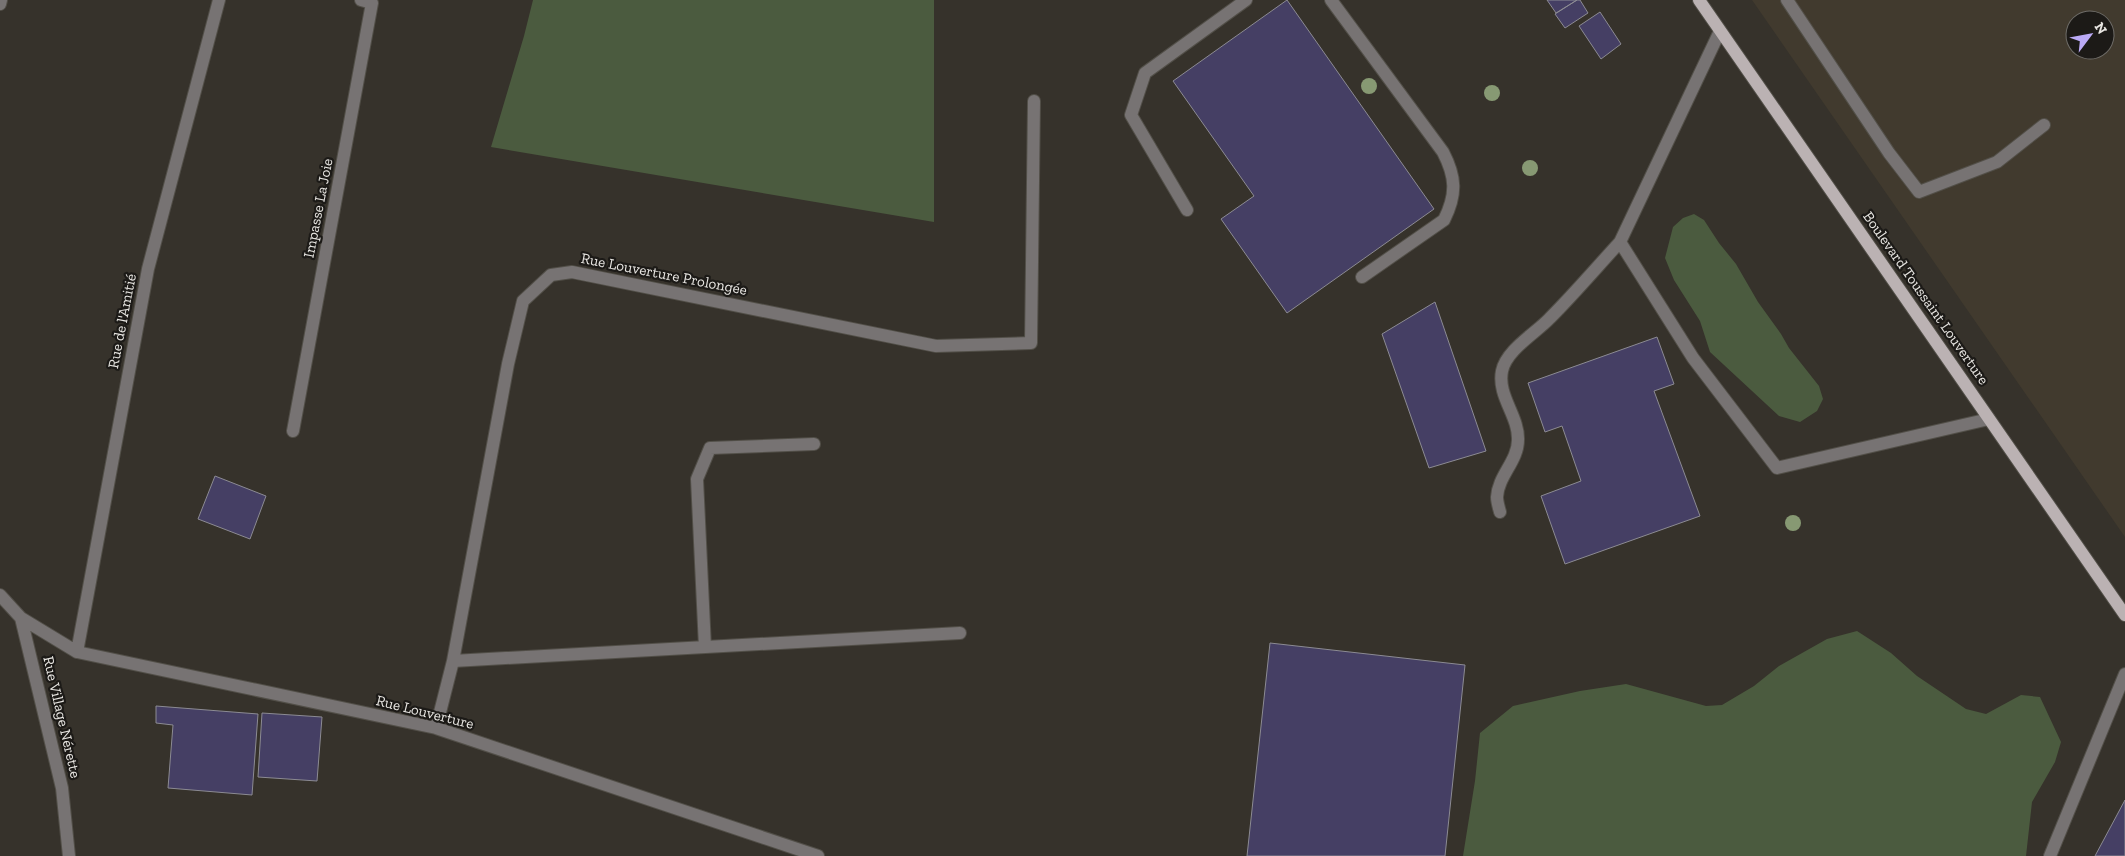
<svg xmlns="http://www.w3.org/2000/svg" width="2125" height="856" font-family="'Zilla Slab',serif">
<style>
.built{fill:#413a2e;fill-rule:evenodd}
.green{fill:#4b5b3f}
.building{fill:#453f64;stroke:#8c8b93}
.lines{fill:none;stroke-linecap:round;stroke-linejoin:round}
.minor-casing{stroke:#524f48;stroke-width:14}
.major-casing{stroke:#524f48;stroke-width:14}
.minor{stroke:#777373;stroke-width:12}
.major{stroke:#bbb2b3;stroke-width:12}
.tree{fill:#879973}
.labels{text-anchor:middle;stroke-width:4.5;stroke-linejoin:round;paint-order:stroke}
.street-label{font-size:15px;fill:#e8e6e2;stroke:#1c1a17}
</style>
<rect width="100%" height="100%" fill="#36322b"/>
<path class="built" d="M1752,0H2125V537ZM2075,20H2105V50H2075Z"/>
<path class="green" d="M533,0H934V222L491,147L524,36Z
M1694,214L1704,220L1719,243L1736,264L1758,302L1781,334L1789,348L1819,386L1823,399L1817,411L1800,422L1779,416L1710,352L1700,321L1674,280L1665,258L1673,227L1683,218Z
M1857,631L1891,653L1917,676L1966,709L1986,714L2021,695L2040,697L2061,742L2055,762L2032,802L2026,856H1463L1475,781L1480,733L1513,706L1580,691L1626,684L1706,706L1722,705L1754,686L1779,666L1827,639Z"/>
<path class="building" d="M1287,0L1434,209L1287,313L1221,219L1254,196L1173,81Z
M1547,0H1577L1556,13Z
M1577,0H1580L1588,13L1565,28L1555,14Z
M1600,12L1621,44L1601,59L1579,26Z
M1435,302L1486,451L1429,468L1382,334Z
M1657,337L1674,384L1654,391L1700,516L1565,564L1541,496L1581,481L1562,426L1545,432L1528,383Z
M215,476L266,496L250,539L198,519Z
M1270,643L1465,665L1445,856H1247Z
M156,706L258,714L252,795L168,788L173,725L156,723Z
M262,713L322,717L317,781L258,777Z
M2125,800V856H2095Z"/>
<g class="lines">
<defs>
<path id="minor" d="M1331,0L1443,152C1456,177 1457,194 1444,220L1362,277
M1787,0L1889,153L1919,192L1997,162L2044,125
M0,4L1,0
M1720,31L1620,242L1693,358L1777,468L1989,419
M1187,210L1131,115L1145,73L1246,0
M293,431L372,3L361,0
M1500,512C1499,508 1497,502 1497,497C1498,476 1518,461 1518,440C1519,416 1497,396 1502,371C1506,350 1536,333 1550,318C1574,294 1597,267 1620,242
M0,595L21,618L62,788L69,856
M21,618L77,652L436,728L818,856
M705,647L697,479L710,448L814,444
M77,652L148,269L219,0
M453,661L960,633
M436,728L453,661L508,364L523,301L551,275L572,272L936,346L1031,343L1034,101
M2050,856L2125,674"/>
<path id="major" d="M1699,0L2125,615"/>
</defs>
<use href="#minor" class="minor-casing"/>
<use href="#major" class="major-casing"/>
<use href="#minor" class="minor"/>
<use href="#major" class="major"/>
</g>
<g class="tree">
<circle cx="1369" cy="86" r="8"/>
<circle cx="1492" cy="93" r="8"/>
<circle cx="1530" cy="168" r="8"/>
<circle cx="1793" cy="523" r="8"/>
</g>
<g class="labels">
<g class="street-label">
<text transform="translate(318 208) rotate(-79)" y="5">Impasse La Joie</text>
<text transform="translate(664 274) rotate(11)" y="5">Rue Louverture Prolongée</text>
<text transform="translate(1926 298) rotate(55)" y="5">Boulevard Toussaint Louverture</text>
<text transform="translate(122 321) rotate(-79)" y="5">Rue de l'Amitié</text>
<text transform="translate(425 712) rotate(14)" y="5">Rue Louverture</text>
<text transform="translate(62 717) rotate(77)" y="5">Rue Village Nérette</text>
</g>
</g>
<g transform="translate(2090 35) rotate(58)"><circle r="24" fill="#1c1a17" stroke="#6e6c68"/>
<path d="M0-4L9 19L0 12L-9 19Z" fill="#bbaaf6"/>
<text y="-8" font-size="14" font-weight="bold" text-anchor="middle" fill="#e8e6e2">N</text>
</g>
</svg>
